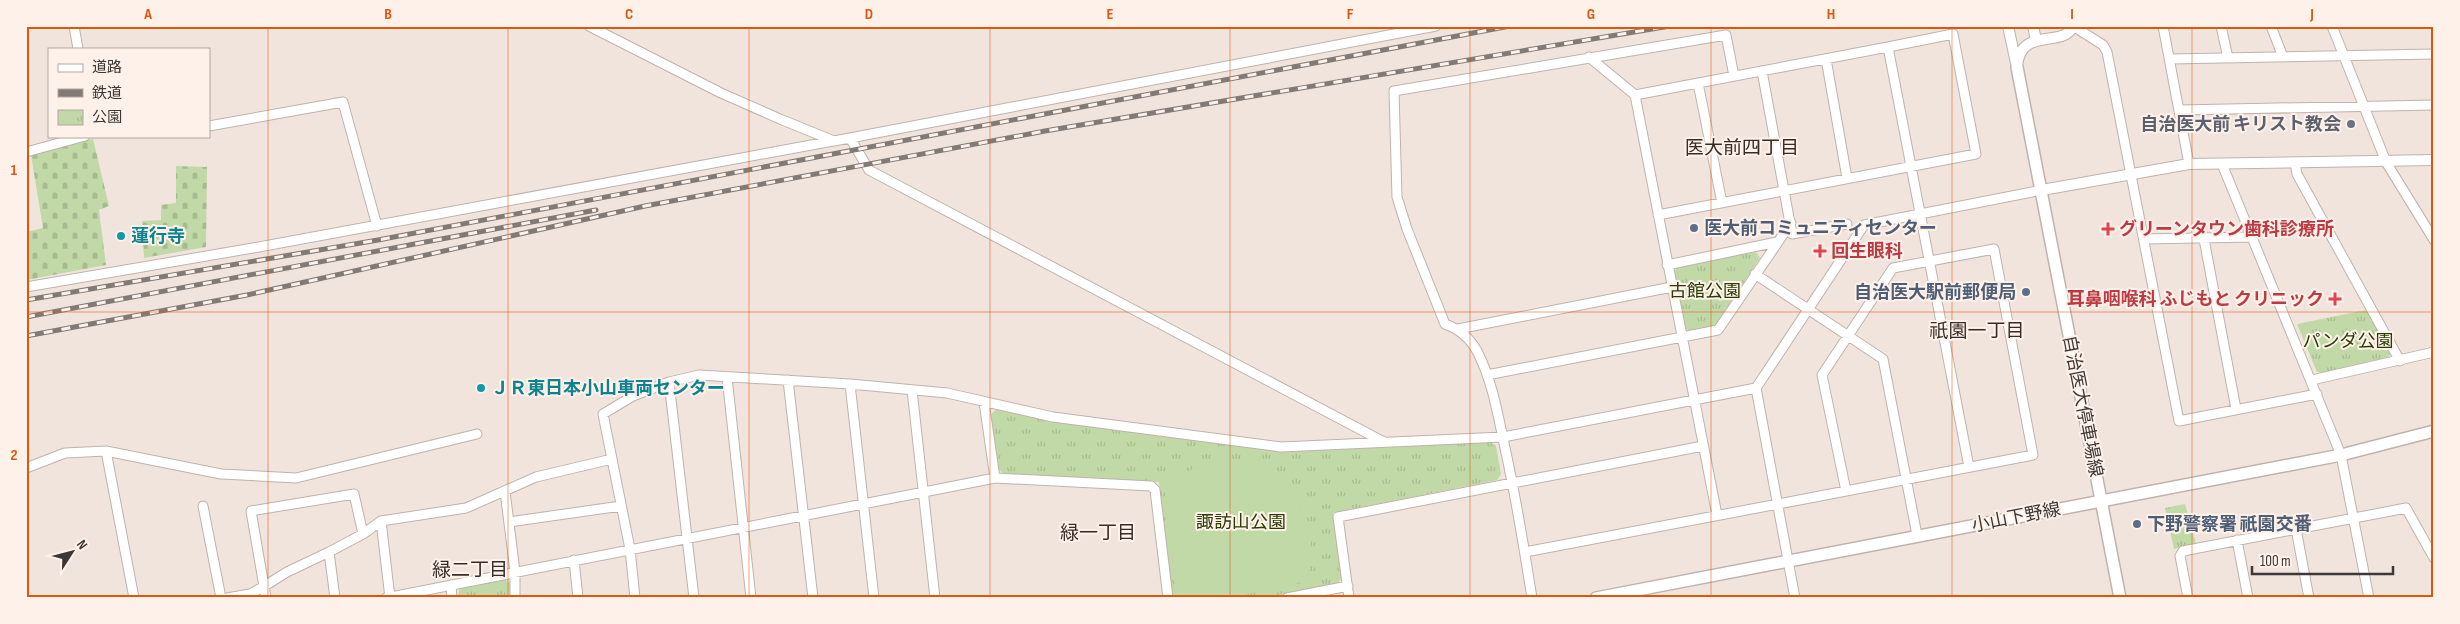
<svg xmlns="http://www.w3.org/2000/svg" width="2460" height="624" font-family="'Sofia Sans Condensed','Noto Sans JP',sans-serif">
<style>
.cemetery{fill:url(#cemetery-stones)}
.park{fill:url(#park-tufts)}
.pitch{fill:#c1d9a7}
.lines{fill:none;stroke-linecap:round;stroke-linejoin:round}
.minor-casing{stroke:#bfb3ac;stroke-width:11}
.tertiary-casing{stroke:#bfb3ac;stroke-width:12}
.secondary-casing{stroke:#bfb3ac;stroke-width:14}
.minor{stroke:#fff;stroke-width:9}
.tertiary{stroke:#fff;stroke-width:10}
.secondary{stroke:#fff;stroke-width:11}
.rail-casing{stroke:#827a75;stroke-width:5}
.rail{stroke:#fef1ea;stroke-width:3;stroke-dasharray:9;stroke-linecap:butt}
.grid{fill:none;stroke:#df570e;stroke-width:1;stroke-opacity:0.55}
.worship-dot{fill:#6b7280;stroke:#fef1ea;stroke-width:2}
.service-dot{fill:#5c6f8a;stroke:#fef1ea;stroke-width:2}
.health-dot{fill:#e0444e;stroke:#fef1ea;stroke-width:2}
.culture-dot{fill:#0f9aa8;stroke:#fef1ea;stroke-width:2}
.labels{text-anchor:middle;stroke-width:4;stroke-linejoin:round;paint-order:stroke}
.worship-label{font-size:18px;font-weight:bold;fill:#5b616d;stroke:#fef1ea;text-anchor:end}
.service-label{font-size:18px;font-weight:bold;fill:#4e5e75;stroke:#fef1ea;text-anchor:start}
.health-label{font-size:18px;font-weight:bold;fill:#be3a42;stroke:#fef1ea;text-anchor:start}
.culture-label{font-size:18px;font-weight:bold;fill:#0d838f;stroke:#fef1ea;text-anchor:start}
.park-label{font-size:18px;fill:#293d04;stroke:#fef1ea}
.street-label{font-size:18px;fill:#3d3835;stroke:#fef1ea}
.neighbourhood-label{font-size:19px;fill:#372d28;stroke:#fef1ea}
.neatline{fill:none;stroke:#df570e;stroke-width:2}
.grid-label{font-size:16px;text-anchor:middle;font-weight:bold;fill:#df570e}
</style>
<defs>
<pattern id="cemetery-stones" width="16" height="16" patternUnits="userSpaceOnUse" patternTransform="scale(1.25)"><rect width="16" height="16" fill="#c1d9a7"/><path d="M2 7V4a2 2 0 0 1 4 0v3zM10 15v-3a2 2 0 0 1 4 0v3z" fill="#a7bb90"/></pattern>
<pattern id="park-tufts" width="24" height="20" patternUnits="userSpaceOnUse" patternTransform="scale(1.25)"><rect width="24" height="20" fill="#c1d9a7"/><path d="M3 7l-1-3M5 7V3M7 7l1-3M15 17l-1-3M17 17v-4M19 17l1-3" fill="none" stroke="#a7bb90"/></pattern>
</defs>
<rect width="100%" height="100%" fill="#f1e4dd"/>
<path class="cemetery" d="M93,139L109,206L99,210L106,265L26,280V232L43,228L31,155Z
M176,166L207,167L206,247L144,258L142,221L161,220V205L176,203Z"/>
<path class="park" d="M1756,252L1760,258L1715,326L1689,331L1684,327L1673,273L1678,267Z
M2366,310L2391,352L2388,359L2323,373L2317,372L2297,324Z
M997,409L1053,421L1281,450L1490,442L1496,446L1501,474L1497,480L1333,513L1342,578L1337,584L1264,598H1173L1159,482L1004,474L998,469L991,414Z
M2185,504L2196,544L2174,549L2165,508Z
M504,579L510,583L511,598H457L460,588Z"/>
<path class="pitch" d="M1226,460C1234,461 1242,461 1249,462C1279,469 1307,505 1310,535C1312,551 1310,566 1307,581L1229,598H1177L1164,485C1184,473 1202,461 1226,460Z"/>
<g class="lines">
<defs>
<path id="minor" d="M74,26L78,49
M589,26L721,93L780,119L834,141L850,138L869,170L1384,442
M2073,26L2103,45L2107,52L2179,421L2317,394
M2163,26L2189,164
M2221,26L2228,58
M2271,26L2283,57
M2332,26L2386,162L2434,240
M1589,57L1635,95L1717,515
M1826,59L1847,178
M2170,59L2434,54
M1762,71L1792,234L1847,224
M1698,83L1722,203
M1635,95L1888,47L1969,467
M2180,110L2434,105
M209,126L343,102L377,226
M850,138L1436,26
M26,152L85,136
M2295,163L2297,174L2400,361
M2222,164L2341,455L2369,598
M1658,215L1976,154L1953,34L1888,47
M2144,239L2252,237
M2204,239L2236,409
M1667,265L1777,242
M1755,274L1883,359L1917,535
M26,287L253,248L833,141
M1458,329L1672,287
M1487,375L1718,330L1791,223
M727,377L751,598
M788,380L813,598
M2312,380L2434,352
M669,382L694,598
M850,384L874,598
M912,390L935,598
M984,402L995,478
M106,451L134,598
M26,468L65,453L106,451L221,474L296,478L477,434
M505,491L515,572V598
M203,506L221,598
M381,521L390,598
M509,522L621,506
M2296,529L2309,598
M2237,540L2248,598
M329,552L335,598
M1525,552C1694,520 1864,488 2033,455L1994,249L1893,268L1822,375L1846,491
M574,560L578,598
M451,585L452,598
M227,598L250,594L263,587L287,572L329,552L363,534L381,521L466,508L536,477L612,459
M266,598L251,511L354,494L363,534
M386,598L995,478L1151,486L1155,490L1168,598
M635,598L630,549L603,414L633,396L669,382L699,375L850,384L947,393L1053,417L1281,447L1503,437L1756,388
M1287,598L1348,586
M1349,598L1338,517L1703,446
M1532,598C1524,547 1516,498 1505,448C1498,416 1493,383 1478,353C1471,339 1459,329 1445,324L1407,229L1397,197L1394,91L1726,35L1734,76
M1795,598L1756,388L1864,225L2042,190
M2188,598L2180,556L2183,551L2406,508L2434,558"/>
<path id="tertiary" d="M2008,26L2016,63
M2033,26L2036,40
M2017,67C2020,25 2064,49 2073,26
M2042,190L2189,164L2434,160"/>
<path id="secondary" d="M2017,67L2120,598
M1596,598L2341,455L2434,431"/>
</defs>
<use href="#minor" class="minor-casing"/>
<use href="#tertiary" class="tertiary-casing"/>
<use href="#secondary" class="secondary-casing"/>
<use href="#minor" class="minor"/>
<use href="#tertiary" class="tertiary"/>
<use href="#secondary" class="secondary"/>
<defs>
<path id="rail" d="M26,300L378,240L1510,26
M26,317L596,210
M26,336L247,295L645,206L1045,131L1670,26"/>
</defs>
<use href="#rail" class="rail-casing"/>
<use href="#rail" class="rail"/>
</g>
<path class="grid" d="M268,26V598M508,26V598M749,26V598M990,26V598M1230,26V598M1470,26V598M1711,26V598M1952,26V598M2192,26V598M26,312H2434"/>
<circle class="worship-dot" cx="2351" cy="124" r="5"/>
<g class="service-dot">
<circle cx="1694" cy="228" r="5"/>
<circle cx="2026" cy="292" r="5"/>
<circle cx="2137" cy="524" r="5"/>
</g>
<g class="health-dot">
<path d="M2105.5 221.5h5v5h5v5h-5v5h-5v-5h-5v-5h5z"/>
<path d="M1817.5 243.5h5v5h5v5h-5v5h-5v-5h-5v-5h5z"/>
<path d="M2332.5 291.5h5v5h5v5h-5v5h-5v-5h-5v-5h5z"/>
</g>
<g class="culture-dot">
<circle cx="121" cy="236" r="5"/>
<circle cx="481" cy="388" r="5"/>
</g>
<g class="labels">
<g class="worship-label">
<text x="2341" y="130">自治医大前 キリスト教会</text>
</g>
<g class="service-label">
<text x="1704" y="234">医大前コミュニティセンター</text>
<text x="2016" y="298" text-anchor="end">自治医大駅前郵便局</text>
<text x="2147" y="530">下野警察署 祇園交番</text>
</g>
<g class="health-label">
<text x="2119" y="235">グリーンタウン歯科診療所</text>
<text x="1831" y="257">回生眼科</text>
<text x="2324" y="305" text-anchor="end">耳鼻咽喉科 ふじもと クリニック</text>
</g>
<g class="culture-label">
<text x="131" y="242">蓮行寺</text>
<text x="491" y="394">ＪＲ東日本小山車両センター</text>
</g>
<g class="park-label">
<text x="1705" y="297">古館公園</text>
<text x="2348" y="347">パンダ公園</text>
<text x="1241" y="528">諏訪山公園</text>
</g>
<g class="street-label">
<text transform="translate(2083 406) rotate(79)" y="6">自治医大停車場線</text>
<text transform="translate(2016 517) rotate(-11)" y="6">小山下野線</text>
</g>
<g class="neighbourhood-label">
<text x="1742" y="154">医大前四丁目</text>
<text x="1977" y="337">祇園一丁目</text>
<text x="1098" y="539">緑一丁目</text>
<text x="470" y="576">緑二丁目</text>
</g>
</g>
<rect width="2460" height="624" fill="none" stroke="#fef1ea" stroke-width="55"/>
<rect x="48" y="48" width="162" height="90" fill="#fef1ea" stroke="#b1a7a2"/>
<rect x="58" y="64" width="25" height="8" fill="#ffffff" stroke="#b1a7a2"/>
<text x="92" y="72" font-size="15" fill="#3d3835">道路</text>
<rect x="58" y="89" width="25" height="8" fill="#827a75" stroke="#b1a7a2"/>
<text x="92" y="98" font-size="15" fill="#3d3835">鉄道</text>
<rect x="58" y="110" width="25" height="15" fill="url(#park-tufts)" stroke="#b1a7a2"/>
<text x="92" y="122" font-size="15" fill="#3d3835">公園</text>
<g transform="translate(72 552) rotate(54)" stroke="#fef1ea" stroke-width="4" paint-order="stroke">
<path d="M0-4L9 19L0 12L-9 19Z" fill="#3d3835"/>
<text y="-8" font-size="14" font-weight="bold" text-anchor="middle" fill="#3d3835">N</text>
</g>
<path d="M2252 566v8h141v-8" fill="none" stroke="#3d3835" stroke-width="2.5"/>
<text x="2260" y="566" font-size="15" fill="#3d3835" stroke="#fef1ea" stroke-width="4" paint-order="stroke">100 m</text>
<rect x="28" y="28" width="2404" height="568" class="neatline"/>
<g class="grid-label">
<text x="148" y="19">A</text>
<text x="388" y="19">B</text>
<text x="629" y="19">C</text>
<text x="869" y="19">D</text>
<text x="1110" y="19">E</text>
<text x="1350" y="19">F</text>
<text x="1591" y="19">G</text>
<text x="1831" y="19">H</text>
<text x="2072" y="19">I</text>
<text x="2312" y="19">J</text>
<text x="14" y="175">1</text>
<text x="14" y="460">2</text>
</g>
</svg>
